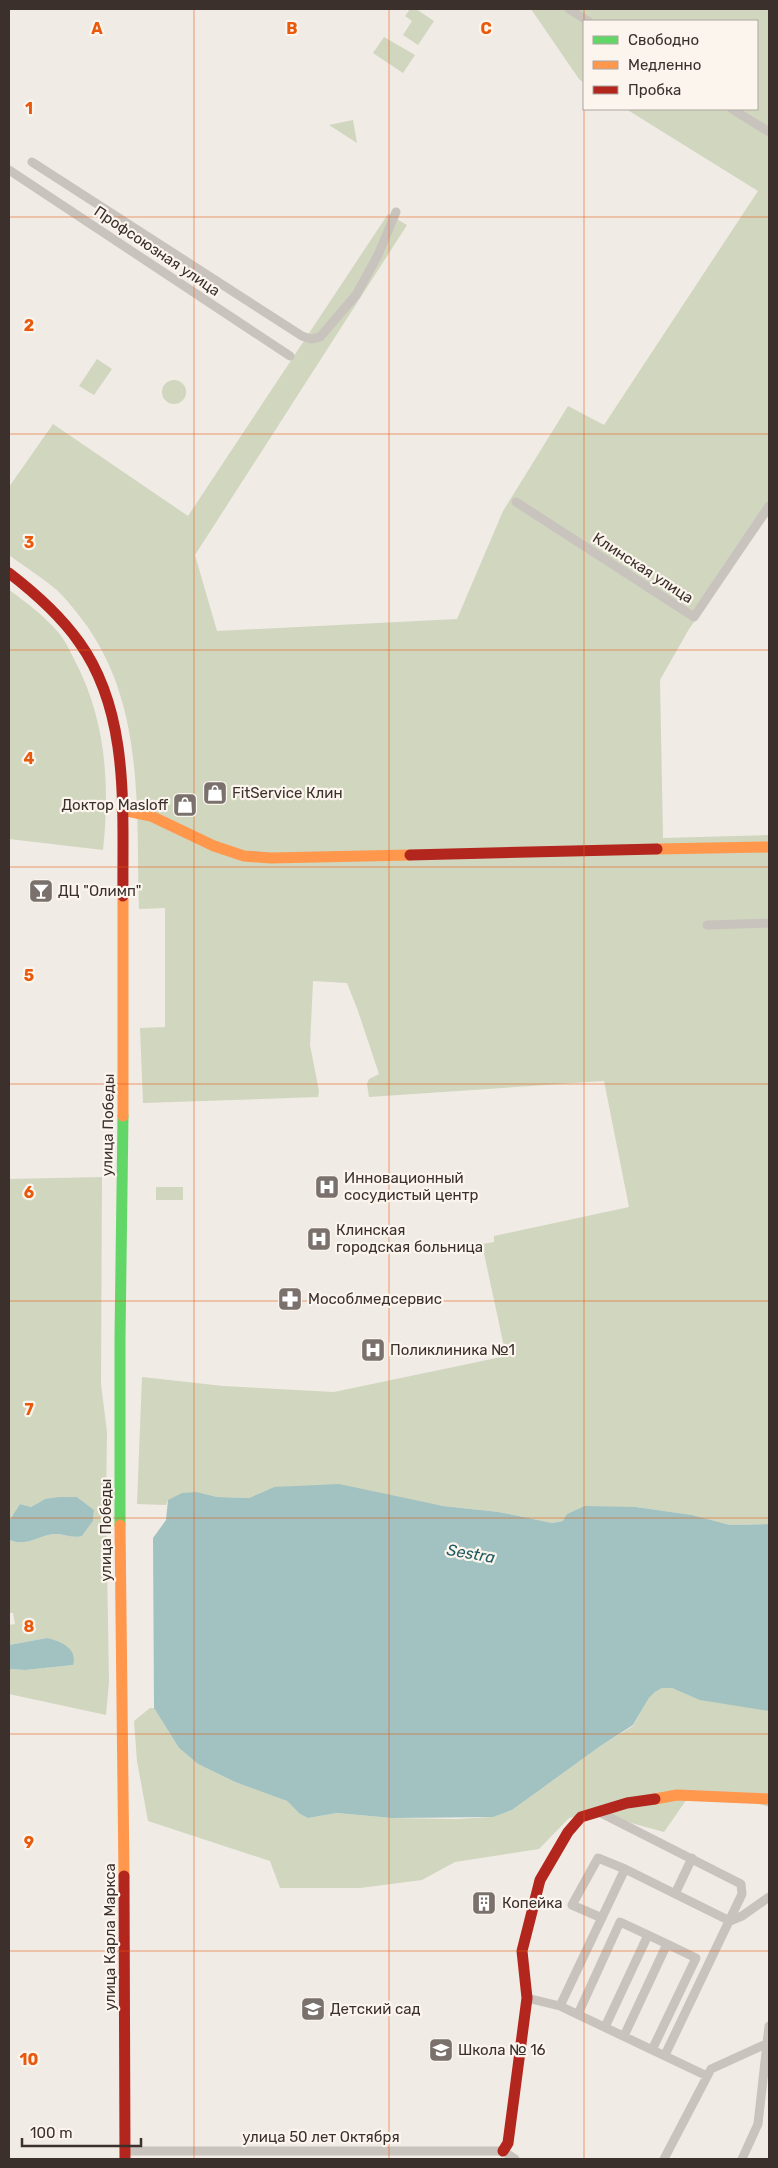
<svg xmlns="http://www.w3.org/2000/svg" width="778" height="2168" font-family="Rubik,sans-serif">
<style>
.green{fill:#d1d6bf}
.water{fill:#a1c2c1}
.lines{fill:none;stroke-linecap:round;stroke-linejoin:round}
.street{stroke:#c9c3be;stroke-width:9}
.fast{stroke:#63d668;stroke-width:11}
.slow{stroke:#ff974d;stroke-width:11}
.jam{stroke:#b3261e;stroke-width:11}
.grid{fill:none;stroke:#e8590c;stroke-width:1;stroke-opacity:0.55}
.labels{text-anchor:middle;stroke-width:4.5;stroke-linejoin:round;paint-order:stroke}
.street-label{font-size:15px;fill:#3b302b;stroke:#fbf5ee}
.poi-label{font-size:15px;fill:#3b302b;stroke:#fbf5ee;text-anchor:start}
.water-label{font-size:16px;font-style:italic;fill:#1f5a5e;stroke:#fbf5ee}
.grid-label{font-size:16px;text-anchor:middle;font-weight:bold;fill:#e8590c;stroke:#fbf5ee;stroke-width:4.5;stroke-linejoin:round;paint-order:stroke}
</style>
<rect width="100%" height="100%" fill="#f0ebe5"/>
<path class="green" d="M410,9H416L434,21L418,45L403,35L412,21L405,16Z
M531,9H769V515L689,629L660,680L663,838L769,835V1524L730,1525L692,1515L636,1507L552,1523L499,1512L443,1506L397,1498L274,1487L249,1498L217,1497L197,1492L168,1500L166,1505L137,1504L142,1377L223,1386L334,1392L506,1356L482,1244L494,1242V1236L629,1207L604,1081L369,1097L367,1084L369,1079L379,1074L358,1011L347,983L313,981L310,1045L319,1091L318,1097L143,1103L140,1028L165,1027V908L139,909C136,812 145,709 87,626C78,614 69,602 58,591C43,578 25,567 9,555V487L53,424L188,516L388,214L407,225L195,555L217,631L457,619L503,511L568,406L604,425L758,191L626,109H757V21H584V83L579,79Z
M384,37L415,55L403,73L373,53Z
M353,120L357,143L329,125Z
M97,359L112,369L94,395L79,386Z
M162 392a12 12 0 1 1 24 0a12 12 0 1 1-24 0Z
M9,590C26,602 44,616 58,632C65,640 70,651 75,661C106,720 110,785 103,850L9,839Z
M102,1177L101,1384L107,1432L106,1503L109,1682L106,1715L9,1694V1669L25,1670L73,1665L47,1638L9,1645V1625L15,1624L13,1613H9V1540C25,1547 38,1536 54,1534C64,1533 72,1539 82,1536L93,1521L94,1510L77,1497L45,1499L31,1507L20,1504L9,1521V1179Z
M156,1187H183V1200H156Z
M662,1688H672L769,1711V1807L750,1801L687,1799L664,1832L591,1812L569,1818L539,1849L455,1862L422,1880L360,1888H280L270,1861L148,1821L137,1761L134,1721L150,1708H154L179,1748L198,1764L235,1782L287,1801L300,1814L308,1818L337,1813L392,1818L457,1819L492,1817L512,1810L599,1747L633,1726L649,1698L655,1692Z"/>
<path class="water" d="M339,1484L443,1506L499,1512L552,1523L563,1521L567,1514L585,1506L636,1507L692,1515L730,1525L769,1524V1711L700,1700L672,1688H662L655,1692L649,1698L633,1725L599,1747L512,1810L493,1817L392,1818L337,1813L308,1818L300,1814L287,1801L235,1782L198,1764L179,1748L154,1708L153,1538L166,1520L168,1500L182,1493L197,1492L217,1497L249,1498L274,1487Z
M59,1497H77L94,1510L93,1521L82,1536C72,1539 64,1533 54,1534C37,1536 27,1547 9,1540V1521L20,1504L31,1507L45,1499Z
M47,1638C60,1641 78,1648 73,1665L25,1670L9,1669V1645Z"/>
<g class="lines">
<path class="street" d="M569,9L588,21
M732,109L769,132
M32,162L302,336L311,339L320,337L356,295L378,255L396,212
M9,170L290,356
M516,502L694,617L769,506
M707,925L769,923
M597,1811L741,1884L742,1894L665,2055
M675,1894L692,1858
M602,1918L572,1905L598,1858L625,1869L730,1921L742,1916L769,1897
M648,1935L667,1944
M527,1998L560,2006L707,2076
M560,2006L625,1869
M578,2014L620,1922L648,1935L605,2027
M624,2036L667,1944L696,1958L652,2050
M125,2151H503L515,2159
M664,2159L711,2069L766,2044
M742,2159L758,2124L769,2026"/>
<path class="fast" d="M120,1525V1337L123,1116"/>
<path class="slow" d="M122,810L151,816L214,846L244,856L271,858L410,855
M657,849L769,847
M123,1116V896
M120,1525L124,1876
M655,1799L677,1795L769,1799"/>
<path class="jam" d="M9,573C35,593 60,615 79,642C131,714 122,812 123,896
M410,855L657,849
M124,1876L125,2159
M503,2151L508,2143L527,1998L522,1951L540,1880L568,1832L581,1817L627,1803L655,1799"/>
</g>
<path class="grid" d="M194,9V2159M389,9V2159M584,9V2159M9,217H769M9,434H769M9,650H769M9,867H769M9,1084H769M9,1301H769M9,1518H769M9,1734H769M9,1951H769"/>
<defs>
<symbol id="shop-square" viewBox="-11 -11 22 22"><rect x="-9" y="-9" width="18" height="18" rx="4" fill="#7a716c" stroke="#fbf5ee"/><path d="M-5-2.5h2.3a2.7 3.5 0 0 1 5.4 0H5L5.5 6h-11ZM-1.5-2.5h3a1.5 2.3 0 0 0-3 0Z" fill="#fff"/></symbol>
<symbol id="bar-square" viewBox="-11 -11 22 22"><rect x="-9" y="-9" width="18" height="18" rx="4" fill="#7a716c" stroke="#fbf5ee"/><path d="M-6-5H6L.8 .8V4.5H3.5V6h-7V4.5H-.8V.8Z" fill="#fff"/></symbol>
<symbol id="hospital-square" viewBox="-11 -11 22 22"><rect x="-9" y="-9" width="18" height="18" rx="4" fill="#7a716c" stroke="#fbf5ee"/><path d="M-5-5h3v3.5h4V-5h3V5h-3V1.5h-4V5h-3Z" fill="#fff"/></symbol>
<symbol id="pharmacy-square" viewBox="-11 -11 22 22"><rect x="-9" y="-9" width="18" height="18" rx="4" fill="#7a716c" stroke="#fbf5ee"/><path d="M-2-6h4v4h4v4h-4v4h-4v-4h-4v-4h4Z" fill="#fff"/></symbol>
<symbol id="building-square" viewBox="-11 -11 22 22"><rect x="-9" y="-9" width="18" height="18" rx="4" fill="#7a716c" stroke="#fbf5ee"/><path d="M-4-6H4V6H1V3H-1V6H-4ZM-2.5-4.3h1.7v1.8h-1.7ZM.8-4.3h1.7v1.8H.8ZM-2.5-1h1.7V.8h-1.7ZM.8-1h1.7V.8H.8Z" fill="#fff"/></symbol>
<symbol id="school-square" viewBox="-11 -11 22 22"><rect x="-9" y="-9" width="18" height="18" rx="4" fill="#7a716c" stroke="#fbf5ee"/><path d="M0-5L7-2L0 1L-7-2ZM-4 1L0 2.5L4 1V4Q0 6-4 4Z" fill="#fff"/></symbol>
</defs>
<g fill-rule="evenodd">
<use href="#shop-square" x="201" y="779" width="28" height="28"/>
<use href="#shop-square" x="171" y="791" width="28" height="28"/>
<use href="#bar-square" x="27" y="877" width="28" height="28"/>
<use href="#hospital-square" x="313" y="1173" width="28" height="28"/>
<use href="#hospital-square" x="305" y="1225" width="28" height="28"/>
<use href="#pharmacy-square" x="276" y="1285" width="28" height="28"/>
<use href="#hospital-square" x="359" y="1336" width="28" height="28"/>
<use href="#building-square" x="470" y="1889" width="28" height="28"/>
<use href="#school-square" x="299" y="1995" width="28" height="28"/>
<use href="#school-square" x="427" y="2036" width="28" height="28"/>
</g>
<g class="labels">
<g class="street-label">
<text transform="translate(157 251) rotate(34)" y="5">Профсоюзная улица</text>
<text transform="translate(643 568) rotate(33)" y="5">Клинская улица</text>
<text transform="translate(108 1125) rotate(-89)" y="5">улица Победы</text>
<text transform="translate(106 1530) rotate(-90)" y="5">улица Победы</text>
<text transform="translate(110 1937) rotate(-90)" y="5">улица Карла Маркса</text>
<text x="321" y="2142">улица 50 лет Октября</text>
</g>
<g class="poi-label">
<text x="232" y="798">FitService Клин</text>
<text x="168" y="810" text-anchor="end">Доктор Masloff</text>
<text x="58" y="896">ДЦ "Олимп"</text>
<text x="344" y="1183">Инновационный<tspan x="344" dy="17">сосудистый центр</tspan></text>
<text x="336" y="1235">Клинская<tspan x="336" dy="17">городская больница</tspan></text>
<text x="308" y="1304">Мособлмедсервис</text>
<text x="390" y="1355">Поликлиника №1</text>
<text x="502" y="1908">Копейка</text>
<text x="330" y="2014">Детский сад</text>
<text x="458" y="2055">Школа № 16</text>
</g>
<g class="water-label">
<text transform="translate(471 1553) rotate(10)" y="6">Sestra</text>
</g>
</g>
<g class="grid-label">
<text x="97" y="34">A</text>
<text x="292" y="34">B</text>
<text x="486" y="34">C</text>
<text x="29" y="114">1</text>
<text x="29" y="331">2</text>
<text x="29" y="548">3</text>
<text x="29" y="764">4</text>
<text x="29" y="981">5</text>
<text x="29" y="1198">6</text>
<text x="29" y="1415">7</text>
<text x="29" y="1632">8</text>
<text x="29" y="1848">9</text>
<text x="29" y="2065">10</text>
</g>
<rect width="778" height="2168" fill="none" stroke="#3b302b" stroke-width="20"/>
<rect x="583" y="20" width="175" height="90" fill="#fbf5ee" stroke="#aea6a0"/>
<rect x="593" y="36" width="25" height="8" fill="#63d668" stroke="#aea6a0"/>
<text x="628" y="45" font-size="15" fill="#3b302b">Свободно</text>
<rect x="593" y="61" width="25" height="8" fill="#ff974d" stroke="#aea6a0"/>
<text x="628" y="70" font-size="15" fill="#3b302b">Медленно</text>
<rect x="593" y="86" width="25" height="8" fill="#b3261e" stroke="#aea6a0"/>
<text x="628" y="95" font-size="15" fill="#3b302b">Пробка</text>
<path d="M22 2138v8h119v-8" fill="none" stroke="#3b302b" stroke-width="2.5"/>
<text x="30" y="2138" font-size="15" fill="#3b302b" stroke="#fbf5ee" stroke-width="4" paint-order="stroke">100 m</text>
</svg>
